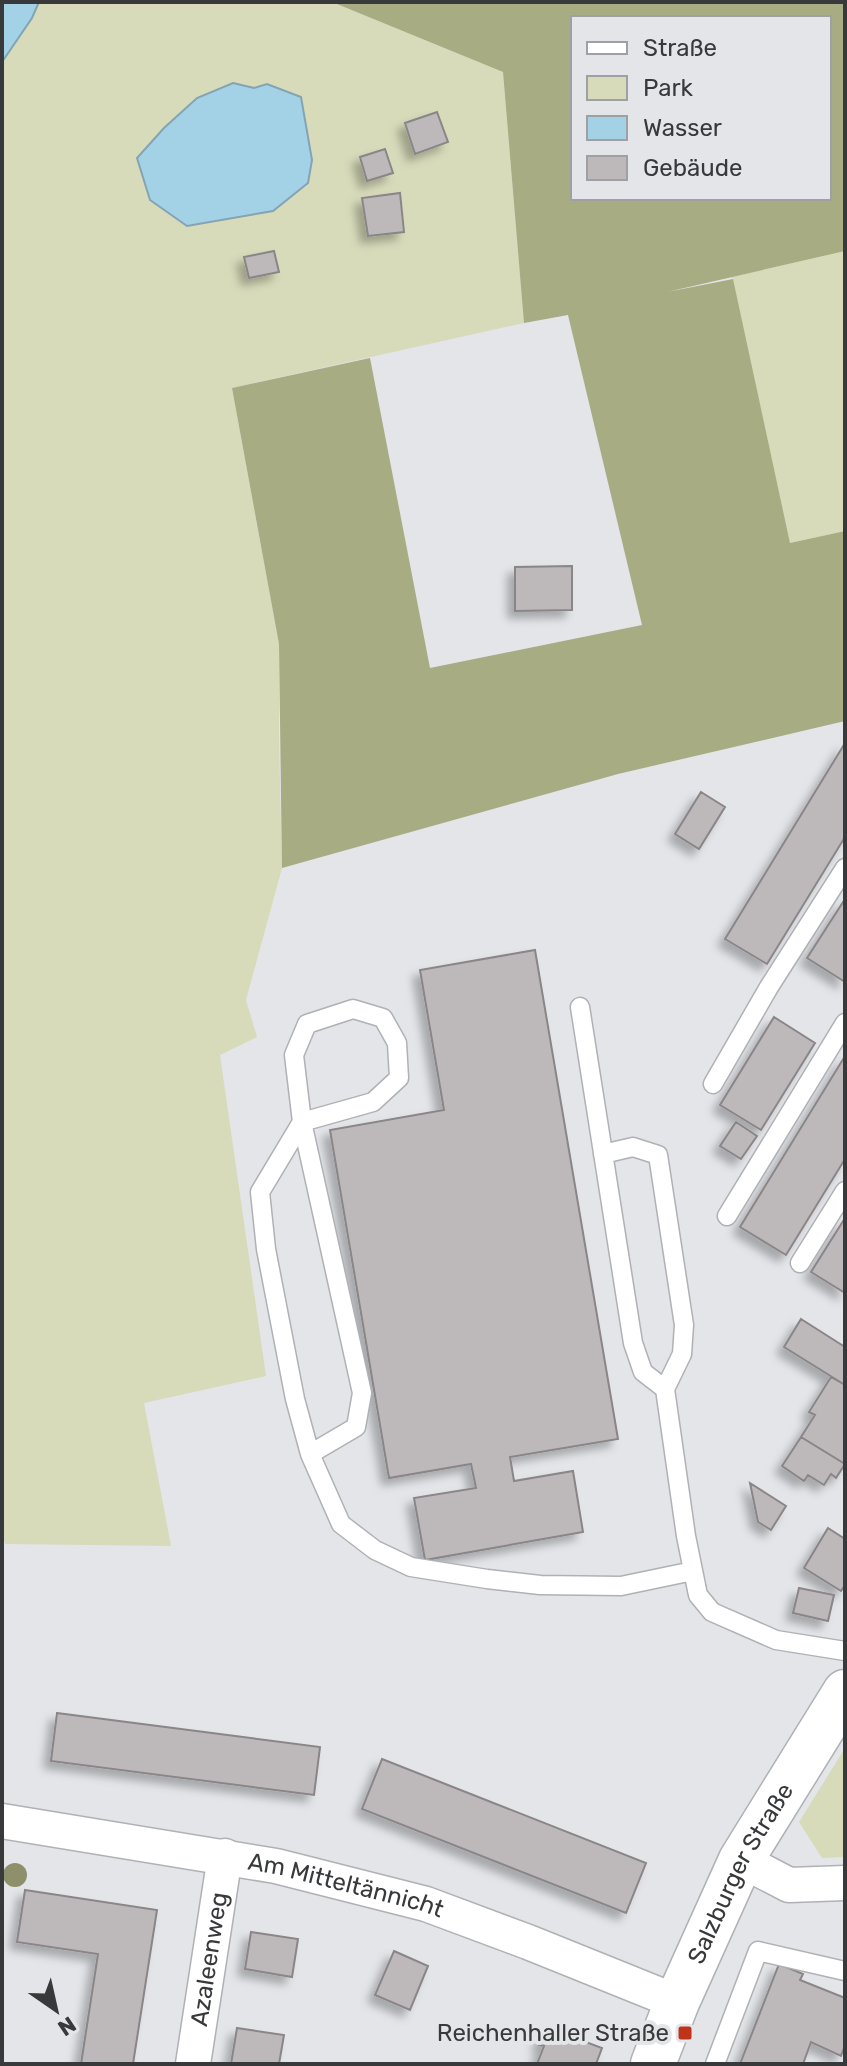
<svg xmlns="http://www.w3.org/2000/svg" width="847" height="2066" font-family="Rubik,sans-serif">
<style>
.green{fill:#d7dbba;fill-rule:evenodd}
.forest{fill:#a7ac83;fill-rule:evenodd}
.water{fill:#a3d2e6;stroke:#83a4b3;stroke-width:2}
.building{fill:#bdb8ba;stroke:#8a8687;stroke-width:2;filter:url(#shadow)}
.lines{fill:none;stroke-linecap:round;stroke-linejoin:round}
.service-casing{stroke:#afb1b5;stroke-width:21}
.minor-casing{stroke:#afb1b5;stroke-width:37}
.tertiary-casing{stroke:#afb1b5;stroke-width:47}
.service{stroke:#fff;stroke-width:18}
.minor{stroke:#fff;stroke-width:34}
.tertiary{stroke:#fff;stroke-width:44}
.tree{fill:#8d906a}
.poi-dot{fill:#bf3418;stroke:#e3e5e9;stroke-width:3}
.labels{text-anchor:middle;stroke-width:8;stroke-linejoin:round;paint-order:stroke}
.street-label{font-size:24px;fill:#38393b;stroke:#e3e5e9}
.poi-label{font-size:24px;fill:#38393b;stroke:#e3e5e9;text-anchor:end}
</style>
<defs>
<filter id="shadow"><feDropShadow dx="-7" dy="7" stdDeviation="4" flood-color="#0004"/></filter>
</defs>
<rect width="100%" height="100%" fill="#e3e5e9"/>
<path class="green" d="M39,2H332L503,72L524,323L232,388L279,644V739L282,868L246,1000L257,1037L220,1055L266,1376L144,1403L171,1546L5,1544L2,1532V62L32,18ZM233,83L254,88L138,158L164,128L197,98Z
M845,251V531L790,543L732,277Z
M845,1748V1857L822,1858L799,1822Z"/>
<path class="forest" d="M332,2H845V251L667,292L733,279L790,543L845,531V721L618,774L282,868L279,644L232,388L370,358L430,668L642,625L568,315L524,323L503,72ZM573,18H829V198H573Z"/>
<path class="water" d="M2,2H39L32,18L2,62Z
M233,83L254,88L267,84L301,97L312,160L308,183L273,211L187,226L150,200L137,158L164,128L197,98Z"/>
<path class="building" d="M437,112L448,142L415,154L405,123Z
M385,149L393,173L367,181L360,157Z
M400,193L404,232L368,236L362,198Z
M274,251L279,272L249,278L244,257Z
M572,566V610L515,611V567Z
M845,743V837L767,964L725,939Z
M701,792L725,807L699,849L675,834Z
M845,899V982L807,958Z
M535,950L618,1439L510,1457L514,1481L573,1471L583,1532L425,1560L414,1498L476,1488L471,1464L389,1478L330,1130L444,1110L420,970Z
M774,1017L815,1043L761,1130L720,1105Z
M845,1056V1159L786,1255L740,1227Z
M736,1122L757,1136L741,1159L720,1146Z
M845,1218V1293L811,1272Z
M801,1319L845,1347V1385L784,1347Z
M831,1377L845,1385V1464L801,1437L815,1415L809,1412Z
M801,1437L845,1464L836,1478L831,1474L824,1485L808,1475L804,1481L782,1466Z
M750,1483L786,1506L771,1530L758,1522Z
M828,1528L845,1539V1585L841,1591L804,1568Z
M799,1588L834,1595L828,1621L793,1613Z
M57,1713L320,1747L314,1795L51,1761Z
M382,1759L646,1863L626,1913L362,1809Z
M25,1890L157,1910L133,2064H81L98,1954L17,1942Z
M251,1932L298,1939L292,1977L245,1969Z
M394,1951L428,1966L410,2010L375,1995Z
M779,1964L803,1974L800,1980L845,1998V2045L841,2056L811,2042L803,2064H740Z
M546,2027L602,2048L596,2064H537L544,2046L539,2045Z
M237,2028L284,2035L279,2064H231Z"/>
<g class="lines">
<defs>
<path id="service" d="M580,1007L633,1343L643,1372L665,1389L686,1536L698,1595L712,1612L776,1640L845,1651
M713,1084L769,987L845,868
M603,1154L633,1147L658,1155L684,1325L682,1354L665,1389
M727,1216L845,1023
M800,1263L845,1191
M310,1454L356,1427L362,1393L302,1122L294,1055L307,1024L353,1009L383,1018L397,1043L399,1078L373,1102L302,1122L260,1192L266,1249L295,1399L310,1454L341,1524L375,1550L411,1567L487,1579L540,1585L621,1586L693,1571
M715,2064L758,1951L845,1971"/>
<g id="minor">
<path id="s1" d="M2,1821L276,1866L426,1904L528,1942L677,2002"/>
<path d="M741,1860L789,1885L845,1883"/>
<path id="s2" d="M193,2064L225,1856"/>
</g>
<g id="tertiary">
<path id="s3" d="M653,2064L677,2002L741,1860L845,1692"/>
</g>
</defs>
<use href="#service" class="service-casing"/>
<use href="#minor" class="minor-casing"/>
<use href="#tertiary" class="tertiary-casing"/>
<use href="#service" class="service"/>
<use href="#minor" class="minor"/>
<use href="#tertiary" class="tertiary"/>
</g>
<circle class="tree" cx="15" cy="1875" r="12"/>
<rect class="poi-dot" x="677" y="2025" width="16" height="16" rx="4"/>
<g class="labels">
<g class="street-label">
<text dy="8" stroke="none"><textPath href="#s3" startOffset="210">Salzburger Straße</textPath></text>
<text dy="8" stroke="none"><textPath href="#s1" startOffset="350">Am Mitteltännicht</textPath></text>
<text dy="8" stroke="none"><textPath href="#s2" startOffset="106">Azaleenweg</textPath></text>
</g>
<g class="poi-label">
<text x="669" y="2041">Reichenhaller Straße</text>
</g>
</g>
<rect width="847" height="2066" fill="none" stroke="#38393b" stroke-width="8"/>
<rect x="571" y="16" width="260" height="184" fill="#e3e5e9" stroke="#9fa0a3" stroke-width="2"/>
<rect x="587" y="42" width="40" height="12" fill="#ffffff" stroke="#9fa0a3" stroke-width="2"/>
<text x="643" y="56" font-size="24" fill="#38393b">Straße</text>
<rect x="587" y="76" width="40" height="24" fill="#d7dbba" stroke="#9fa0a3" stroke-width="2"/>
<text x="643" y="96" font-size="24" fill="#38393b">Park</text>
<rect x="587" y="116" width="40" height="24" fill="#a3d2e6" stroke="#9fa0a3" stroke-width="2"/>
<text x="643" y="136" font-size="24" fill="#38393b">Wasser</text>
<rect x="587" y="156" width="40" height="24" fill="#bdb8ba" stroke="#9fa0a3" stroke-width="2"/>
<text x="643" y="176" font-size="24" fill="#38393b">Gebäude</text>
<g transform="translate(56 2010) rotate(146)" stroke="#e3e5e9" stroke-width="6" paint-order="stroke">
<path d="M0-6L14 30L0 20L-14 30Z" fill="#38393b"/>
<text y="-12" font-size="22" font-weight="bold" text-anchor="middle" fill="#38393b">N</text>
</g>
</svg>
